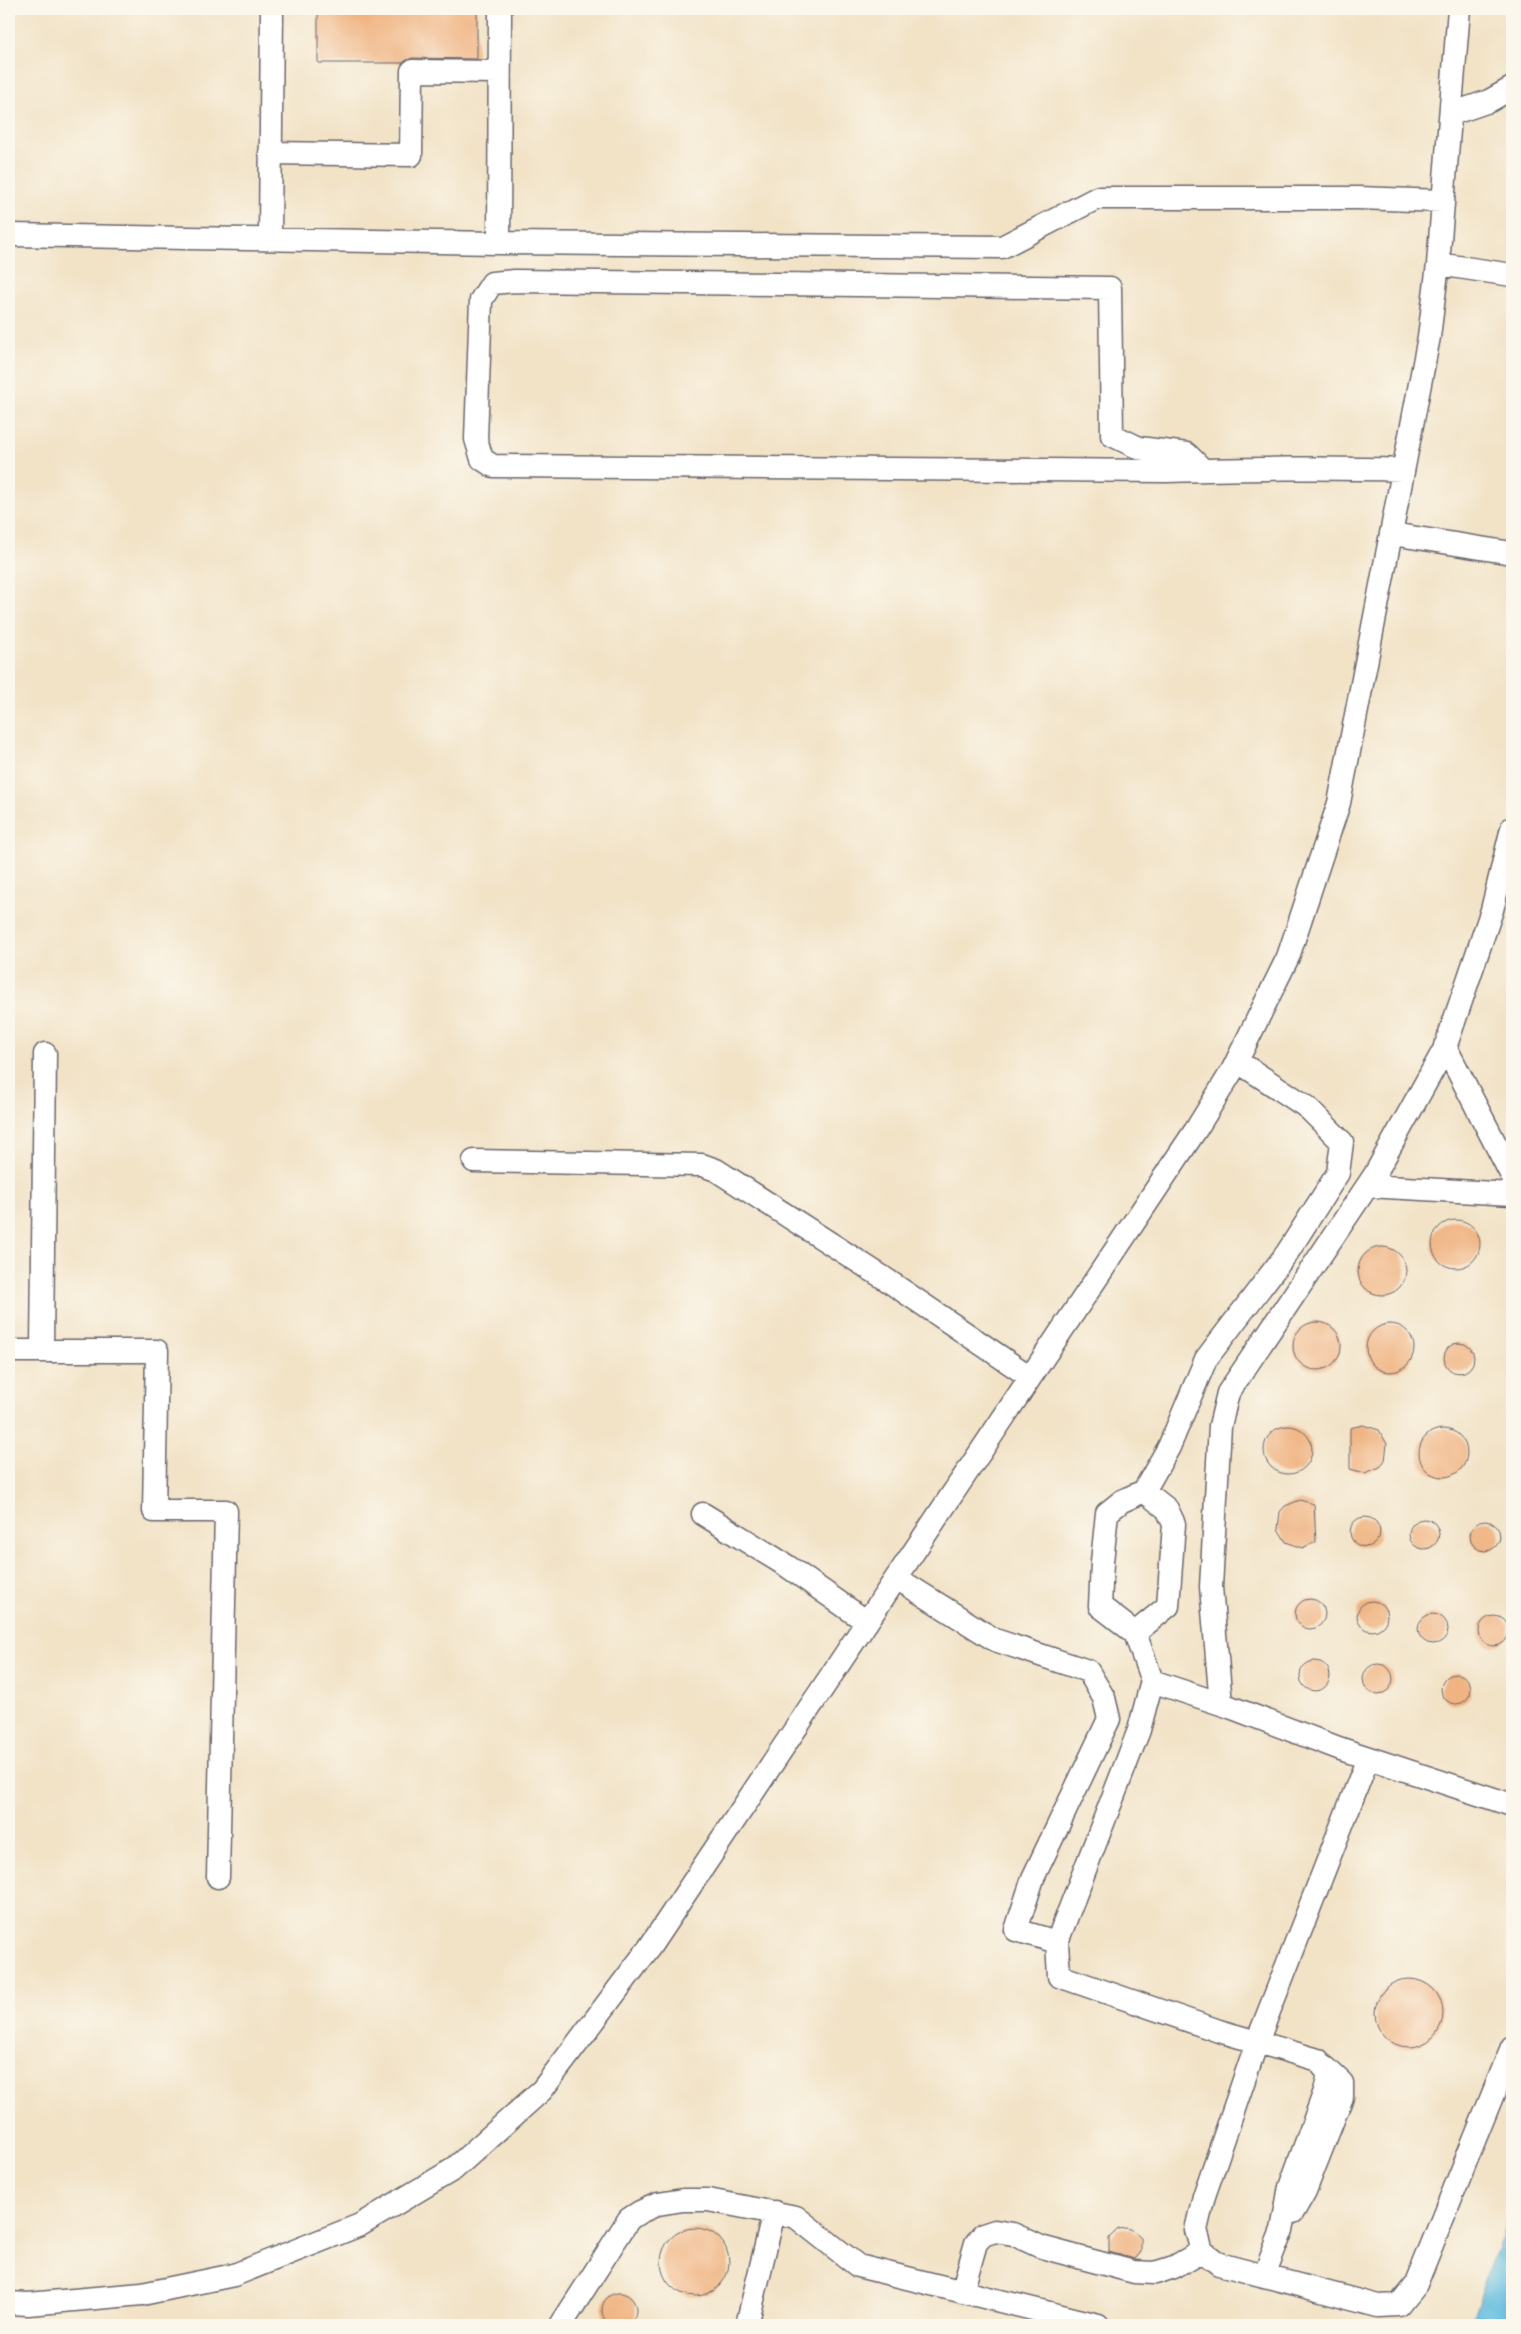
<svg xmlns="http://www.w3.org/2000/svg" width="1521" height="2334" font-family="'Indie Flower',sans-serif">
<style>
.water{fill:#61bcdf;stroke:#426f8d}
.building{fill:#f0b482}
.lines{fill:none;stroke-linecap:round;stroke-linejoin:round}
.minor-casing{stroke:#6b666c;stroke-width:25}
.minor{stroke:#fff;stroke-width:22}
</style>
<rect width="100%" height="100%" fill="#fbf7ec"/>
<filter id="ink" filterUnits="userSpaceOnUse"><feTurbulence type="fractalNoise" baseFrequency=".02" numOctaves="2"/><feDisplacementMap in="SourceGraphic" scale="10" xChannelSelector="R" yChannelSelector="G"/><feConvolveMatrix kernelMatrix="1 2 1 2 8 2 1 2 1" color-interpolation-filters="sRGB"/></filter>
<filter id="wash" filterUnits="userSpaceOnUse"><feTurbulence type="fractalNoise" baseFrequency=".0096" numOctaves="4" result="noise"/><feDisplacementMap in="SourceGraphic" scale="20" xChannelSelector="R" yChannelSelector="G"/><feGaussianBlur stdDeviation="1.12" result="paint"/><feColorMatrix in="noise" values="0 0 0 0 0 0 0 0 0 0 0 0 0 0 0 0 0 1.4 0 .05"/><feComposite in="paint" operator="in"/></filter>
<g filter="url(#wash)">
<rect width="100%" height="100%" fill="#f2e3c7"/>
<path class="water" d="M1512,2207V2325H1470Z"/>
<g id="blocks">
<path class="building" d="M318,9H477V59L412,58L402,63H318Z
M1432 1244a24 24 0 1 1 48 0a24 24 0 1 1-48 0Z
M1358 1271a24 24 0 1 1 48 0a24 24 0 1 1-48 0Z
M1293 1346a24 24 0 1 1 48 0a24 24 0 1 1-48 0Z
M1366 1348a24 24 0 1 1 48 0a24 24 0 1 1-48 0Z
M1444 1358a15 15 0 1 1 30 0a15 15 0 1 1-30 0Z
M1363,1425L1379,1430L1387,1444L1385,1460L1380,1467L1365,1473L1350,1469V1428Z
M1264 1450a24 24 0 1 1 48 0a24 24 0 1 1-48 0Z
M1419 1453a24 24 0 1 1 48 0a24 24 0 1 1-48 0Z
M1300,1500L1314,1504L1316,1542L1302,1548L1286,1542L1278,1529L1280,1512L1285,1506Z
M1350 1532a15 15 0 1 1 30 0a15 15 0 1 1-30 0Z
M1409 1534a15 15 0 1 1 30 0a15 15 0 1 1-30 0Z
M1470 1536a15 15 0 1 1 30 0a15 15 0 1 1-30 0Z
M1295 1614a15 15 0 1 1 30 0a15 15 0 1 1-30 0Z
M1357 1616a15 15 0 1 1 30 0a15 15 0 1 1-30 0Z
M1418 1629a15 15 0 1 1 30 0a15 15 0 1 1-30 0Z
M1479 1631a15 15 0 1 1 30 0a15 15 0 1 1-30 0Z
M1300 1676a15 15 0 1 1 30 0a15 15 0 1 1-30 0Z
M1363 1679a15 15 0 1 1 30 0a15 15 0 1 1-30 0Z
M1441 1689a15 15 0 1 1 30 0a15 15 0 1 1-30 0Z
M1375 2013a34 34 0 1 1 68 0a34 34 0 1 1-68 0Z
M661 2262a34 34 0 1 1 68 0a34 34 0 1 1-68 0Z
M1125,2228L1131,2229L1141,2238V2252L1135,2259L1109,2252V2238L1118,2229Z
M602 2310a17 17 0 1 1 34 0a17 17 0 1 1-34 0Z"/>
</g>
</g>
<g filter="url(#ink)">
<use href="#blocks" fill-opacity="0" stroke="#6b666c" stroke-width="1"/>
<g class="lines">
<defs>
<path id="minor" d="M1451,114L1489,101L1512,88
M270,153L411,155L412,71L499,72
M9,235L499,243L1002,247L1097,198H1358L1442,201
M270,238L272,9
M499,243L500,9
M1438,264L1512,275
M1203,470L1187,454L1139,448L1112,435L1110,288L515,281L492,283L481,300L476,439L482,459L493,466L1165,471C1245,469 1324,467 1403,470
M1392,534L1512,553
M1445,1046L1512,1176
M474,1161L702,1165L716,1170L884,1278L1030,1377
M1368,1186L1512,1194
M42,1350L45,1054
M9,1351H157L154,1511H226L218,1877
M703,1514L787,1566L867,1622
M898,1579L995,1640L1088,1671L1104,1698L1109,1719L1033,1878L1016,1930L1057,1942
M1135,1633L1168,1606L1174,1524L1167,1509L1144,1491
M1152,1681L1135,1633L1100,1606L1102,1562L1107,1513L1122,1501L1144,1491L1169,1447L1206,1359L1287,1253L1338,1173L1342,1142L1307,1107L1237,1061
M1221,1704L1211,1587L1220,1426L1228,1393L1374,1176L1445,1048L1492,910L1512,828
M1512,1805L1341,1749L1230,1707L1152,1681L1139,1730L1057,1942L1059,1976L1219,2031L1257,2042L1204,2196L1196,2230L1202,2251L1219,2264L1378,2306L1399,2305L1416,2284L1512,2047
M1293,2212L1305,2191L1342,2097V2083L1325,2067
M1264,2276L1282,2230L1290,2187L1325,2091L1329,2074L1318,2060L1257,2042L1368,1758
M962,2292L976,2243L983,2235L995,2231L1013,2234L1041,2247L1134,2272L1155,2273L1174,2267L1202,2251
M9,2303L28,2304L142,2294L234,2275L360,2225L454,2169L542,2090L649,1948L1197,1128L1232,1071L1288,957L1339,803L1429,337L1438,264L1459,9
M561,2325L629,2219L640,2212L658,2204L683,2200H708L796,2217L858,2266L1098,2325
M747,2325L774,2212"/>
</defs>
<use href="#minor" class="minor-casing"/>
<use href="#minor" class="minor"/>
</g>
</g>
<rect width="1521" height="2334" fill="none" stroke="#fbf7ec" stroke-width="30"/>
</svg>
